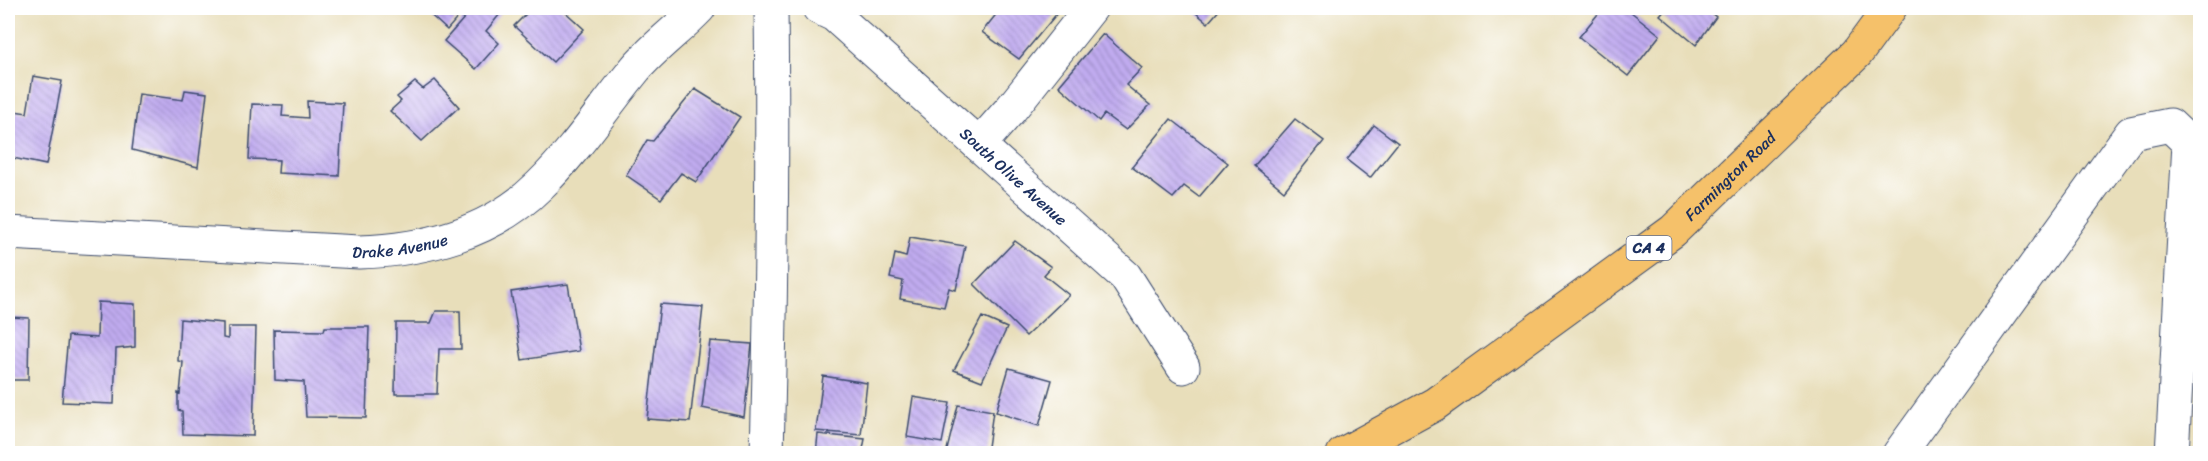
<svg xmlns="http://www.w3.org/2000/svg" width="2208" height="461" font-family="Sriracha,sans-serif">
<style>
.building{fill:url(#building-back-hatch)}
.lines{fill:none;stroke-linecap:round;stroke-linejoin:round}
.minor-casing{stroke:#3a496c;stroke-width:35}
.major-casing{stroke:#3a496c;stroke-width:35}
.minor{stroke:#fff;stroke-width:33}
.major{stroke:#f5c16b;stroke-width:33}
.labels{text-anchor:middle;stroke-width:4.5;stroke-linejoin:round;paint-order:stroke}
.shield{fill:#fff;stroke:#5f6d8e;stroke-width:1.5}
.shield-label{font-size:15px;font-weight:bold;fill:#1b2f5e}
.street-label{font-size:16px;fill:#1b2f5e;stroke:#fff}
</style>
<defs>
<pattern id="building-back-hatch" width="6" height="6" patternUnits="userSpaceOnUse" patternTransform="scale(1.5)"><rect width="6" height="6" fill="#c1acf0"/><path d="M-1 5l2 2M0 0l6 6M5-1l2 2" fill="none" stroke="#9c8cc6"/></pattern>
</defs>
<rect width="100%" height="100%" fill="#fff"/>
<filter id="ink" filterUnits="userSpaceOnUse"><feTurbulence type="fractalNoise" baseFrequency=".0167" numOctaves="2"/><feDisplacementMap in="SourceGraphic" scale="12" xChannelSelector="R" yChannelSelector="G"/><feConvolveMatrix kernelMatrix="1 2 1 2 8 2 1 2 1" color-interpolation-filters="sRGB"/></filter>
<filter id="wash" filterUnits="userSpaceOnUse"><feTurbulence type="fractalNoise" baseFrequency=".008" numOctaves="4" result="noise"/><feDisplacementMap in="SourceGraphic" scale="24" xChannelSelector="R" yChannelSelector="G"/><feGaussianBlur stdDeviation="1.35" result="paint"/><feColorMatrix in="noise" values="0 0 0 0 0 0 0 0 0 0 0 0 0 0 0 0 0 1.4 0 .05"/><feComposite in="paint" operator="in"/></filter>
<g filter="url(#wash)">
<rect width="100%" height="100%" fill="#e8deba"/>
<g id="blocks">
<path class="building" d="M423,8H466L447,30Z
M473,8H505L486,31L499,43L476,69L444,41Z
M532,8H561L584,29L553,62L514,26Z
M988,8H1055L1059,11L1019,59L982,32L998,12Z
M1190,8H1221L1208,23Z
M1603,8H1626L1660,35L1628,76L1579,37Z
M1666,8H1705L1716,17L1696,45L1660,15Z
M1103,34L1142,68L1126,85L1150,105L1126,130L1104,114L1099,121L1059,86Z
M33,76L62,81L46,165L8,157V110L27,113Z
M435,80L459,107L422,141L390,111L401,101L397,97L415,82L423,89Z
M695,89L740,117L696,182L681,173L661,199L626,175L647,140L653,141Z
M185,90L207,93L198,167L132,150L139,94L183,100Z
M307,101L343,103L339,176L278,173L279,160L249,159L252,104L283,105L282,116L308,118Z
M1171,119L1228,163L1199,197L1184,186L1173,198L1132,167Z
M1295,119L1324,141L1284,191L1254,166Z
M1374,125L1398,143L1370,178L1347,160Z
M910,237L965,246L956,290L949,288L944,307L900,299L903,281L890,278L895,254L906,257Z
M1015,241L1051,267L1044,275L1069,295L1026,336L974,284Z
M568,284L579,351L522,360L511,292Z
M98,302L135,304V347L116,349L114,404L62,402L68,336L97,338Z
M660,304L703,307L690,422L647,419Z
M436,311H460L461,349H439L437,394H395L396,323H431Z
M8,317L29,318L28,380H8Z
M982,317L1007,328L982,381L954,370Z
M180,319L223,323V338L228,339V327H256L253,436L183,434L182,411L178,410V393L180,394L183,362L178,361Z
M325,327H369L366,418L306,417L304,382L275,380L274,330L324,331Z
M710,341L752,344L744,417L702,408Z
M1009,368L1052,380L1039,426L996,412Z
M823,376L867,383L861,435L816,431Z
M913,397L950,403L942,443L907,437Z
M958,405L993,411L987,454H946Z
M818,434L865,439L862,454H816Z"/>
</g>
</g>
<g filter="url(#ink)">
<use href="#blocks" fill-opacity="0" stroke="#3a496c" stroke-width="1.5"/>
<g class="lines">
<defs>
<g id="minor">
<path id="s1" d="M819,8L834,15L1125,276L1183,367"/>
<path d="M979,145L1011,109L1091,8"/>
<path id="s2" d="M8,233L359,252C424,250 492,233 540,185C576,150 604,107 636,68C655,46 679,29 699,8"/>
<path d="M767,454C771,305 773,156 771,8"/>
<path d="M1899,454L2131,133L2170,125L2189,143L2172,454"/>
</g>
<g id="major">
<path id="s3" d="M1343,454L1435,404L1673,231L1857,53L1890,8"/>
</g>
</defs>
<use href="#minor" class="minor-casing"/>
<use href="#major" class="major-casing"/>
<use href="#minor" class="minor"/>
<use href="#major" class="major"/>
</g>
</g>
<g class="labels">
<rect class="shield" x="1626.5" y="236" width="45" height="24" rx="4.5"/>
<g class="shield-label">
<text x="1649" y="253">CA 4</text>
</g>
<g class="street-label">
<text dy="6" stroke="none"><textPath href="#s1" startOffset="258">South Olive Avenue</textPath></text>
<text dy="6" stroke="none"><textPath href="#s3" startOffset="478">Farmington Road</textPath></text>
<text dy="6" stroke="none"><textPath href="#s2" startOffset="393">Drake Avenue</textPath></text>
</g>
</g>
<rect width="2208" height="461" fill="none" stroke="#fff" stroke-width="30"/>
</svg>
